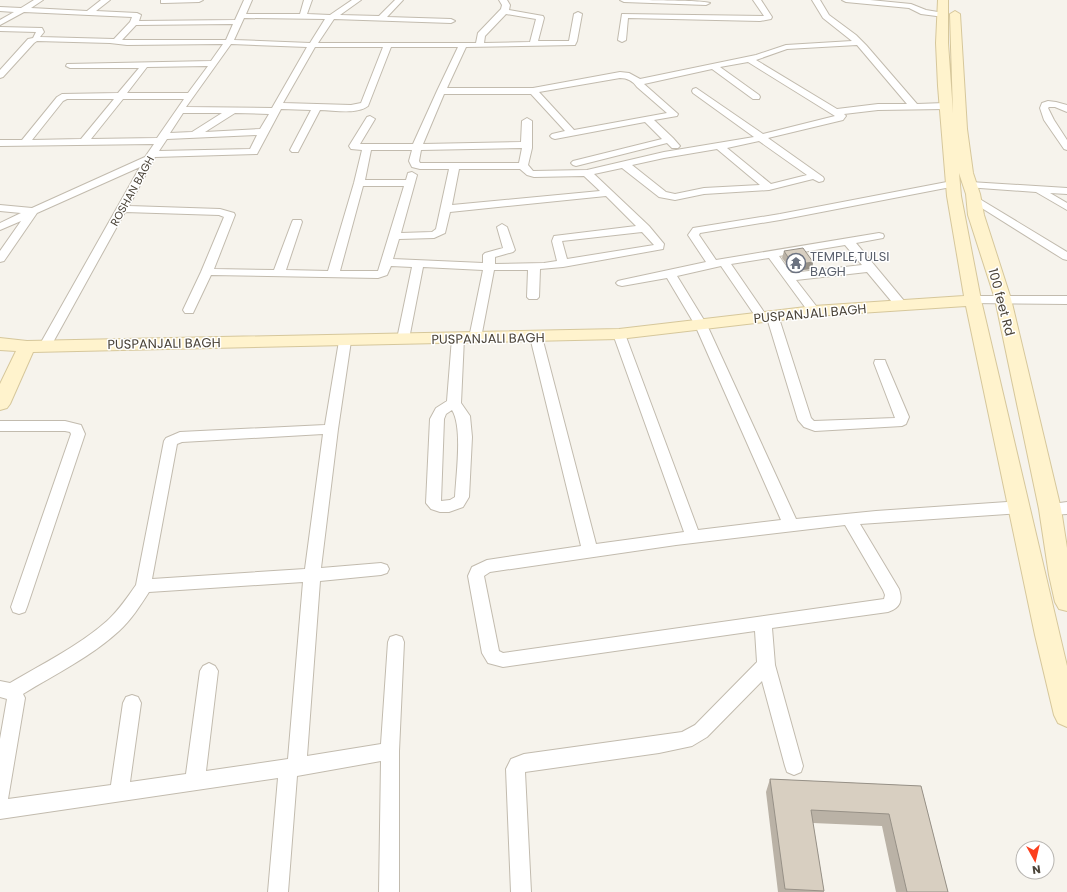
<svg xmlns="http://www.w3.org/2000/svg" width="1067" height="892" font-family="Poppins,sans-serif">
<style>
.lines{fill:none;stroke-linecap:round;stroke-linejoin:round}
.street-casing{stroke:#c2bbae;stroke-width:2}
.secondary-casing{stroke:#d6c79b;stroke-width:2}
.street{fill:#fff;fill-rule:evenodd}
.secondary{fill:#fff3cd;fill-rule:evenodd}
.wall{fill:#bab2a6}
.shaded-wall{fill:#979187}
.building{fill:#d8cfc1;stroke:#979187}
.labels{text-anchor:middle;stroke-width:3;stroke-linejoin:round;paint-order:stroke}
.far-street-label{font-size:11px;fill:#4b4439;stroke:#fff}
.worship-label{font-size:13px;fill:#5b616d;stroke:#fff;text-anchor:start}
.street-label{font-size:13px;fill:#4b4439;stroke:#fff}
</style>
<rect width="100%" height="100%" fill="#f6f3ec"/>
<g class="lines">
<defs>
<path id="street" d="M34,0H43L31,8L87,11L101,0H110L96,11L137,13L141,15L139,21L235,20L244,0H252L246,14H300L304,0H312L307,14L330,15L352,0H361L340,15L379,16L395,0H403L387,17L451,19L455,21L451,23L334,19L318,43H476L478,33L501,9L502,5L499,0H507L510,5L509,10L543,16L544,18L538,41H569L574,14L578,12L582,14L577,41L575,45L466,47L447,88H533L620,72L629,73L640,79L756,55L786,45L852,41L823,18L812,0H820L829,15L856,35L866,45L917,104L945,103L949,106L945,109L878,110L844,114L846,116L843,120L768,138L823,177L824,179L823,181L819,182L813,179L769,190L704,194L675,200L659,197L622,168L594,174L649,226L664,244L663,249L563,267L540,269L539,297L537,299H529L527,297L528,270H494L481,338L479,341H471L469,338L483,270L423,267L409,339L407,342H399L397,339L412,267L391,266L387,275L378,278L211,275L193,313H185L183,310L201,272L224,217L219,215L125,212L51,346L49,349H41L39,346L140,167L37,213L4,261L0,262V251L21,221L0,230V223L21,213L0,211V205L32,208L145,157L154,144L0,146V140H22L57,97L62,94L118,93L139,68H70L66,66L67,64L211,61L223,44L127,45L110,43L37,41L34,43L3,77L0,78V70L28,39L33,38L36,32L0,31V27L42,28L44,32L40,37L114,39L130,22L132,17L24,12L0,25V20L14,12L0,11V7L21,8ZM506,14L536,19L530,42L484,43L485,36ZM244,18L325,19L310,43L234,40ZM233,24L226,40H122L136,25ZM231,44L307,47L272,108L186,107ZM857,45L907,104H878L837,109L756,60L787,49ZM315,47H383L361,103L351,105L283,103ZM391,47H458L437,91L413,144H360L375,119L370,116L367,117L349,146L351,149L362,150L354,183L328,271L286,270L302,222L301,220H293L292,222L274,270L214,269L235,215L234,213L220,209L129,206L155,157L257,154L281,109L311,110L290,150L292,152H298L320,110C334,110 356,115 368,106ZM748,62L835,116L763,134L696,88L693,89L692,91L693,93L754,137L664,152L587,170L533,171L528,165L532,148V121L527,118L522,121L521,142L423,144L444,94H531L565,131L552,134L550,136L552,138L555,139L645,122L662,139L573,161L571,163L573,165L576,166L667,143L672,148H678L680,146L673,138L654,120L677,116L678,114L644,84L712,69L753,99H759L760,97L759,95L720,67ZM208,66L188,93H127L147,67ZM620,78C627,78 633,81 637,87L667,113L574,130L539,92ZM67,99H114L81,139L32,140L63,101ZM123,99H184L157,138L91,139ZM183,113H222L192,132L170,133ZM235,113L269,114L260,129L205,132ZM257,135L250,149L159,151L167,139ZM759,141L807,175L771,184L727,148ZM522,148L519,163H420L419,161L421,150ZM717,149L760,185L704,188L675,194L666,192L632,165L664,158ZM371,150H412L409,161L412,167L420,169H449L436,229L432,232L401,233L417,175L412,172L408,173L406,180H365ZM459,169H520L527,175L534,177L584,176L600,191L452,205ZM363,186H404L378,271H340ZM606,196L636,226L554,236L552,241L557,261L544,263L495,264V257L513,252L515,250L507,227L502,224L497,227L503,248L485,253L483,255V263L393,259L399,239L434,238L445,233L450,212ZM642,232L654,245L567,259L562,241Z
M161,0H203L199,2L164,3H161Z
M620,0C634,0 702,0 710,3L706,5L624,2Z
M753,0H761L772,17L771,19L760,21L628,18L626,40L622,42L618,40L622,14L764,16Z
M842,0H870L911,4L926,10L944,13L948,15L944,17L921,14L909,8L846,2Z
M1048,101L1056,102L1067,105V112L1055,107H1049L1048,108L1054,120L1067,140V150L1064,149L1044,120L1040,108L1042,103Z
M952,181L957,184L956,186L780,220L700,233L699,235L716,260L879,233L883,234L884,236L883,238L856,243L905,302L907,305L905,308H897L867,272L796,280L820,311L818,314H810L769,258L731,264L766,315L772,311L776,312L778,315L811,418L814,421L895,418L874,363L875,360H885L886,363L909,417L906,424L902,426L815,431L804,427L798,420L767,318L762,321L758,320L721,266L677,276L707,325L796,519L876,511L1020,501L1025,503L1027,507L1025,511L1020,513L860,524L899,589C903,601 900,608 888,612L772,628L775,665L803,766L801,772L794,775L787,772L785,766L762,681L707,737L692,746L659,753L525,772L531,892H511L506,769L511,759L524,754L682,732L695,725L757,662L755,631L503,667L488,663L482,653L468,576L472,567L487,560L581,546L530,337L532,334H540L542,337L596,544L684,532L613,334L615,331H623L625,334L698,530L781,520L695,325L667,278L622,286L618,285L616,283L618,281L622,280L706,262L688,235L693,228L780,214ZM845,245L862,265L791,273L779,256ZM845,525L883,590L885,595L884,599L503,653L499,651L484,576L490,572L676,545Z
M970,182L1067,188V194L1050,193L1067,203V210L1036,192L966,187L965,185Z
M973,195L1067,252V260L1063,259L969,200L968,198Z
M973,296H1067V304L969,303L967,300L969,297Z
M458,334L462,335L464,338L461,403L470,416L472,437L469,497L463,507L449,512H440L431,509L426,503L430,419L436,408L447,401L452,338L454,335ZM452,410C463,427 456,476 455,497L450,500L441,501L444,419L446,414Z
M345,337L349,338L351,341L338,429L321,568L381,563L387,565L389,569L387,573L381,575L320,581L307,756L381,744L388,642L390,637L396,635L402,637L404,642L399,751V892H379L381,761L297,776L288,892H268L278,778L0,819V739L7,699L0,697V681L10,683C42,664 79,646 107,621C118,611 127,598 136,585L164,441L166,438L180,432L325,425L339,341L341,338ZM323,434L305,569L152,579L177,444L182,442ZM303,582L288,759L206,771L218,671L215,666L209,663L203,666L200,671L186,774L130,782L141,703L138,697L132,695L126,697L123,703L111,785L8,799L25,698L23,694C55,674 91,657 119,631C131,620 140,606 149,592Z
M0,421H65L81,425L85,434L27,607L25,612L19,614L13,612L11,607L71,434L70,432L65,431H0Z
M1067,502V514L1050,515L1045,513L1043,509L1045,505Z"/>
<path id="secondary" d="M938,0H948V43L953,113L950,14L955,11L960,14L967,129L973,173L980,194L984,215L1011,299L1061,509L1067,548V611L1059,609L1055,602L1049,575L1039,509L995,299L968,215L966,194L959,173L961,196L981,300L1067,666V727L1058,723L1054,715L1035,635L966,306L814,316L619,339L33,352L10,404L7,408L0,410V384L16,351L0,350V338L27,341L619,329L814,306L964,296L947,196L938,86L936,43Z"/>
</defs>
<use href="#street" class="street-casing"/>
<use href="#secondary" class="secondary-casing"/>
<use href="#street" class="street"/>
<use href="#secondary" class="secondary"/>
</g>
<path class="wall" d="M784,251L813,262L812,269L792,271L782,258Z
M770,779L921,786L948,892H896L882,826L813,823L824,891V892H778L766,792Z"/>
<path class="shaded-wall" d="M813,262L812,269L792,271L793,265Z"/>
<path class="building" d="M803,248L813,262L793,265L784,251Z
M770,779L921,786L948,892H907L889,814L811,810L824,891L785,889Z"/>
<defs>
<symbol id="temple-ring" viewBox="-11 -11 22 22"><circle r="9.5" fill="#fff" stroke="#6b7280" stroke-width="1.5"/><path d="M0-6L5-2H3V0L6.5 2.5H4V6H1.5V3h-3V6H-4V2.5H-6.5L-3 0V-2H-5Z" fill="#6b7280"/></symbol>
</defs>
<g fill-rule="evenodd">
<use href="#temple-ring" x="785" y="252" width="22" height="22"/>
</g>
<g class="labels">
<g class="far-street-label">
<text transform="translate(132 191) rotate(-61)" y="4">ROSHAN BAGH</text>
</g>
<g class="worship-label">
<text x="810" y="261">TEMPLE,TULSI<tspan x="810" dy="15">BAGH</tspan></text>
</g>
<g class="street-label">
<text transform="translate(1002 302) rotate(75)" y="5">100 feet Rd</text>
<text transform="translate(810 313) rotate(-5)" y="5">PUSPANJALI BAGH</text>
<text transform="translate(488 338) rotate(-1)" y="5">PUSPANJALI BAGH</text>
<text transform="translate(164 343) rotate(-1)" y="5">PUSPANJALI BAGH</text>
</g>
</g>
<g transform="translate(1035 860) rotate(172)"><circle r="19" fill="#ffffff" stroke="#b7b4b0"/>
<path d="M0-3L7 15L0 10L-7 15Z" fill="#fc3f1d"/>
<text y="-6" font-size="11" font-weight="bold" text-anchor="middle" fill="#4b4439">N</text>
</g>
</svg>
